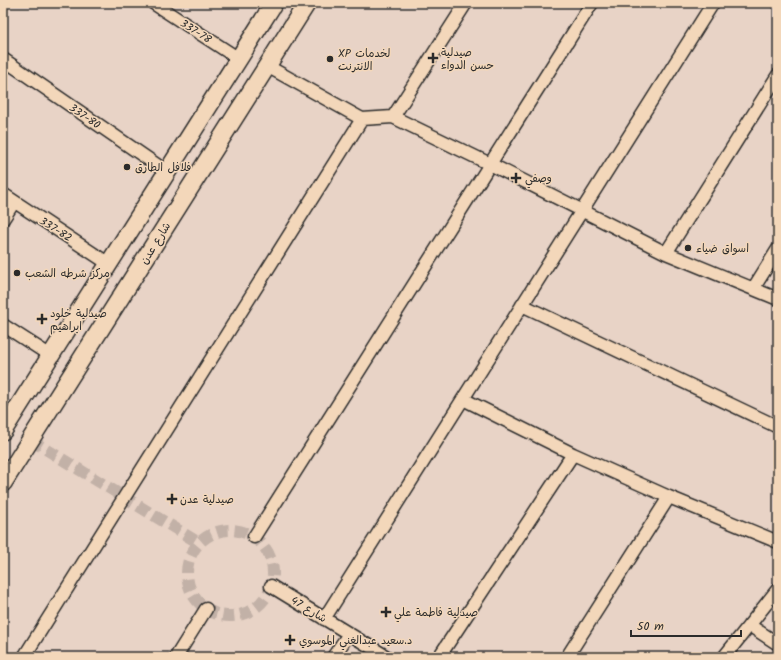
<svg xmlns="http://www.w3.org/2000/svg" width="781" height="660" font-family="Kalam,'Playpen Sans Arabic',sans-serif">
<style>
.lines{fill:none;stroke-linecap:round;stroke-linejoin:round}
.street-tunnel{stroke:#c2b1a7;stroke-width:12;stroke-dasharray:12 6;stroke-linecap:butt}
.street-casing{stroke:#2b2b2b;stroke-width:15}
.secondary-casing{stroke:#2b2b2b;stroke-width:20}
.street{stroke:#f3d7ba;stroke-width:12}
.secondary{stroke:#f3d7ba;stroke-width:17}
.poi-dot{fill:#2b2b2b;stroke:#f3d7ba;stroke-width:1.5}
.labels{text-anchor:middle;stroke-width:3;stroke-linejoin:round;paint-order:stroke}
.street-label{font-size:11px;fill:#2b2b2b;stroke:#f3d7ba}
.poi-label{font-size:11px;fill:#2b2b2b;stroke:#f3d7ba;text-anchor:start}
</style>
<rect width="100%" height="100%" fill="#e8d3c6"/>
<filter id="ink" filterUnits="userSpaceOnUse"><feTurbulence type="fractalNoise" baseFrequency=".025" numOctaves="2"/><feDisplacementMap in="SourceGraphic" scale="8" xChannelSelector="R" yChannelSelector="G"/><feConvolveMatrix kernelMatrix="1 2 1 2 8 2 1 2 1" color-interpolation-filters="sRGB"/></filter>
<g filter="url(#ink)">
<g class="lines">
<path class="street-tunnel" d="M31,440L199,543
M187 573a43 43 0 1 1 86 0a43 43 0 1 1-86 0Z"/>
<defs>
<path id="street" d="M153,3L239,59
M3,59L167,172
M267,66L362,119L393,117L490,164L666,253L778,299
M393,117L466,3
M3,194L109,264
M3,219L14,202
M666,253L778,75
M753,289L778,249
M522,305L778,427
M3,325L51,356
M463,399L573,454L669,497L778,542
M254,537L592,3
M271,586L387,657
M324,619L713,3
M749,625L778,644
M24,657L362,119
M176,657L206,609
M333,657L349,634
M439,657L573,454
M567,657L669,497
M724,657L778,589"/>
<path id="secondary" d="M3,431L274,3
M3,483L307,3"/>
</defs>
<use href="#street" class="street-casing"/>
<use href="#secondary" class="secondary-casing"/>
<use href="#street" class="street"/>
<use href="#secondary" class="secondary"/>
</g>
</g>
<g class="poi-dot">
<path d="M431 52h4v4h4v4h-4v4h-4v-4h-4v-4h4z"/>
<circle cx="330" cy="59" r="4"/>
<circle cx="127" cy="167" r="4"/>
<path d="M514 172h4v4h4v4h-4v4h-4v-4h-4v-4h4z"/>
<circle cx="688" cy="248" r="4"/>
<circle cx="17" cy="273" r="4"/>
<path d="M40 313h4v4h4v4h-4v4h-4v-4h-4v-4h4z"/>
<path d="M170 493h4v4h4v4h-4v4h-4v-4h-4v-4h4z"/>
<path d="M384 606h4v4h4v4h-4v4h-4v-4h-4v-4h4z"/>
<path d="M288 634h4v4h4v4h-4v4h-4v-4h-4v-4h4z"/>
</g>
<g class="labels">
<g class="street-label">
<text transform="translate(196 31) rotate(33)" y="4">337-78</text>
<text transform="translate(85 116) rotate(35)" y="4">337-80</text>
<text transform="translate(56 229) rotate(33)" y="4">337-82</text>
<text transform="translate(155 243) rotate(-58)" y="4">شارع عدن</text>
<text transform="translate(309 609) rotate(31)" y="4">شارع 47</text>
</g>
<g class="poi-label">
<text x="441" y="56">صيدلية<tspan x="441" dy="13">حسن الدواء</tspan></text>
<text x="338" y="57">XP لخدمات<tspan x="338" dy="13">الانترنت</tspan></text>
<text x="135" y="171">فلافل الطارق</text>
<text x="525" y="182">وصفي</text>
<text x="696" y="252">اسواق ضياء</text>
<text x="25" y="277">مركز شرطه الشعب</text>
<text x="50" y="317">صيدلية خلود<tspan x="50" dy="13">ابراهيم</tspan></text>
<text x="180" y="503">صيدلية عدن</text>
<text x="394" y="616">صيدلية فاطمة علي</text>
<text x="299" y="644">د.سعيد عبدالغني الموسوي</text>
</g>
</g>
<rect width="781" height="660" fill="none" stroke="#f3d7ba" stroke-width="16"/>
<rect x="8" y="8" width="765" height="644" fill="none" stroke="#2b2b2b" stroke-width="1.5" filter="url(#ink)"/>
<path d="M631 630v6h110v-6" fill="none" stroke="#2b2b2b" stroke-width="2"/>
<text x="637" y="630" font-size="12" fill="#2b2b2b" stroke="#f3d7ba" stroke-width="3" paint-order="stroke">50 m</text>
</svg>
